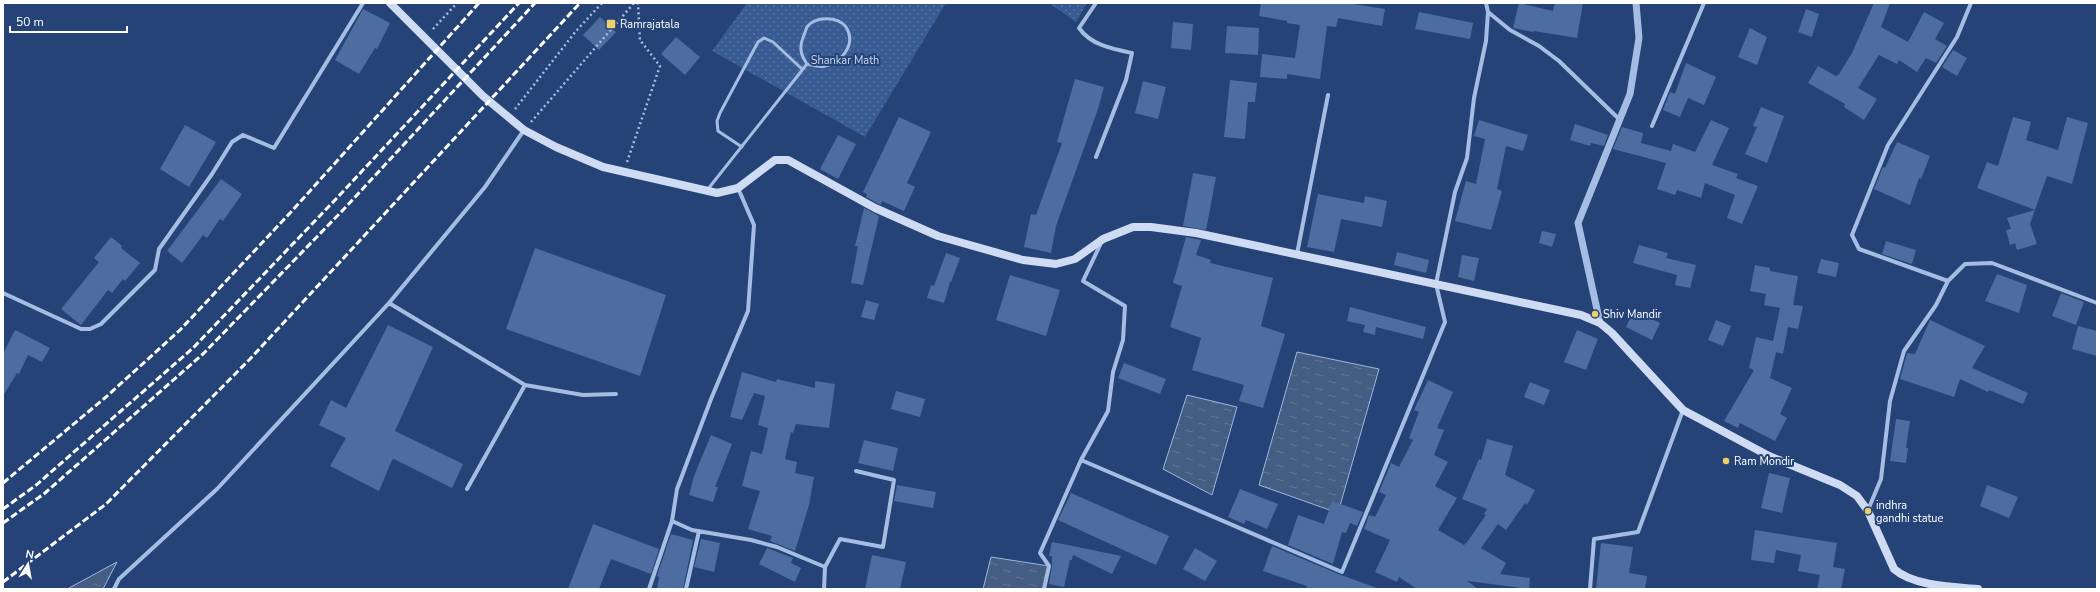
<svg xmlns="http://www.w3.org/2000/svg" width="2100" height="592" font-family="'Nunito Sans',sans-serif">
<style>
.park{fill:url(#park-dots)}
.water{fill:url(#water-ripples);stroke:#9ab7e3}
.building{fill:#4d6ca0}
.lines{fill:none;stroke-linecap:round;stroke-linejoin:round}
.path{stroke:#a5bde2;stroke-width:2.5;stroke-dasharray:2 3;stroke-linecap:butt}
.service{stroke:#a5bde2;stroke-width:3}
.minor{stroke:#a5bde2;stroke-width:4}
.tertiary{stroke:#a5bde2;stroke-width:7}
.secondary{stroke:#cedbf3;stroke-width:8}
.rail{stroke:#fff;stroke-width:3;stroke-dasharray:7 3;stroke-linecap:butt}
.poi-dot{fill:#eccf6a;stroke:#254376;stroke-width:1.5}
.labels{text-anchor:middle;stroke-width:4;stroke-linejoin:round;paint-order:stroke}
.poi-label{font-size:11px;fill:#fff;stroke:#254376;text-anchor:start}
.park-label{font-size:11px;fill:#c8d8f2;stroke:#254376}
</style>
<defs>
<pattern id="park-dots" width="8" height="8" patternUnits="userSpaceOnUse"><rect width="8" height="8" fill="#385b94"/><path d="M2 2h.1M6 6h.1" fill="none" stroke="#5674a4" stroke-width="1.8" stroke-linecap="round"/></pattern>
<pattern id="water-ripples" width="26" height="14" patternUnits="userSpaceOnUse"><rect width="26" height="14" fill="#465d83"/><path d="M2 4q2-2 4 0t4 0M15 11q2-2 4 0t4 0" fill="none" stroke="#627596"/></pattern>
</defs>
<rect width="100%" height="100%" fill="#254376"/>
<path class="park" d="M747,3H946L865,137L712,51Z
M1049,3H1087L1076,22Z"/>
<path class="water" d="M1297,352L1379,369L1338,513L1259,485Z
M1187,395L1237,407L1212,495L1163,469Z
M991,557L1049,566L1044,589H983Z
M117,562L103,589H68L69,588Z"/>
<path class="building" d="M1261,3H1347L1385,9L1382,26L1338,18L1336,27L1327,26L1320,79L1287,74V79L1260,77L1262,54L1295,58L1300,25L1287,23V21L1259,16Z
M1519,3L1553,11L1555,3H1583L1577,38L1534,31L1533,32L1513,28Z
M1874,3H1890L1881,27L1908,42L1924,12L1944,23L1935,39L1947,46L1936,63L1926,58L1917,72L1899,60L1897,64L1879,55L1858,88L1877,99L1864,120L1844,107L1845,104L1808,83L1818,66L1836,76L1839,74L1852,53Z
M363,9L390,23L377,49L375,48L359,74L335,60Z
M1806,9L1819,14L1812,37L1798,32Z
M1419,12L1473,23L1470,39L1415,29Z
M600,17L616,32L599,50L583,35Z
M1173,22L1193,24L1191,50L1171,48Z
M1227,26L1259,28L1258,55L1225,53Z
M1750,28L1767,37L1757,65L1738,57Z
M676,37L700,57L685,75L661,54Z
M1953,50L1967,58L1957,76L1942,67Z
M1686,63L1716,77L1704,105L1688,98L1680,117L1663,110L1670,92L1675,94Z
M1075,79L1104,87L1098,109L1056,226L1051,253L1024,247L1031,214L1036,215L1062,143L1057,142Z
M1230,80L1257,83L1255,102H1248L1245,139L1224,137Z
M1143,81L1166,87L1158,119L1135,113Z
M1761,107L1784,116L1767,163L1745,154L1757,127L1753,126Z
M899,117L931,132L907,183L915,187L904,211L882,201L881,205L877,203L866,197L867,194L863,192Z
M2013,117L2031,122L2026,140L2058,150L2067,117L2088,123L2072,184L2047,176L2035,210L1977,188L1987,162L1998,166Z
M1479,120L1528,135L1523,151L1506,146L1497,189L1502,191L1491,230L1455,221L1466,181L1476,184L1485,139L1474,136Z
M1711,120L1729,128L1712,165L1738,174L1736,178L1758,186L1742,224L1727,218L1735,195L1705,183L1701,198L1677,190L1675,195L1657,189L1666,163L1613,149L1622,127L1643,133L1641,143L1671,151L1673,144L1695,152Z
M1575,124L1608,135L1604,146L1591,143L1590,146L1570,140Z
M185,125L216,142L189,187L160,169Z
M838,135L856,144L838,179L820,169Z
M1897,142L1930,156L1921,179L1919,178L1910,205L1874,189L1882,169L1883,167L1885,168Z
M1193,173L1216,177L1206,230L1183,226Z
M221,179L242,194L223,221L220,219L207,238L203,235L182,263L167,251Z
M1318,194L1364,203L1365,196L1387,201L1382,227L1341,219L1334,252L1307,247Z
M864,208L879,216L863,285L851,283L858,246H855Z
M2035,210L2030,224L2037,244L2017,250L2015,243L2010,245L2006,230L2011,229L2007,218Z
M1542,231L1556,234L1552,247L1539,243Z
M111,237L122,246L121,248L140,263L125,281L123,279L112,293L108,290L81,325L61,309L99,262L94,258Z
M1186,237L1201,240L1196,255L1211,260L1210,263L1273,278L1261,326L1285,334L1263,408L1239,401L1244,385L1192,370L1201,338L1170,327L1182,286L1173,283Z
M1886,241L1916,250L1912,264L1882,254Z
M1639,245L1668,253L1666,258L1696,265L1690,288L1675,285L1677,275L1633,263Z
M535,248L666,295L640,376L506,329Z
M1397,252L1429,260L1426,273L1394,265Z
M946,253L960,258L951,282H950L944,303L927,298L931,285L934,286Z
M1462,255L1479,258L1474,281L1458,277Z
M1821,259L1839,263L1836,277L1817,273Z
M1755,265L1770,268V271L1798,276L1793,305L1803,306L1798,329L1788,327L1783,354L1776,352L1770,378L1792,388L1780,414L1787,418L1775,441L1740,423L1738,428L1724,421L1754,370L1749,368L1756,337L1773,341L1780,308L1764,305L1766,294L1750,291Z
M1997,274L2027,285L2019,313L1985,301Z
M1010,275L1060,290L1046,336L996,320Z
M2061,293L2084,302L2076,325L2052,316Z
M866,300L879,304L874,320L861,317Z
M1350,307L1426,327L1423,339L1376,327L1375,335L1363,332L1365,325L1347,321Z
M1634,310L1660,323L1652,340L1626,327Z
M1716,320L1731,326L1723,346L1708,340Z
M1930,320L1985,346L1972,368L2028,393L2023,404L1989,390L1988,392L1960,379L1954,397L1900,379L1907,353L1915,354Z
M388,325L433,347L395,431L463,464L452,488L394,459L392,460L379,491L330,466L346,438L319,425L331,400L346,408Z
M2078,326L2097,331V356L2072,349Z
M15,330L50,348L42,362L28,355L19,374L17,373L3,396V354Z
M1577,330L1598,339L1586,370L1564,362Z
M1124,363L1166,379L1160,394L1118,378Z
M742,372L776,382L777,379L815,388V381L835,384L829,428L796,424L793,433L791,432L785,459L797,462L795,473L814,477L809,505L795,551L770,541L772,536L748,529L760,491L742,486L751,451L762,454L768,428L758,425L765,396L754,393L742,420L730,417Z
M1428,380L1453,392L1437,428L1444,430L1434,455L1448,462L1435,486L1457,498L1438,530L1464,545L1467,542L1486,515L1484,514L1487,509L1462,499L1479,459L1481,460L1487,439L1513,446L1505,475L1535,490L1527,505L1525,503L1506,530L1498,524L1481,548L1506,563L1500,574L1530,578L1529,589L1467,581L1478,589H1417L1399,577L1397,582L1375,572L1390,540L1364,529L1369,515L1375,517L1386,495L1379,492L1391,463L1399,467L1413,440L1409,438L1419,412L1414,410Z
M1530,382L1550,390L1544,405L1524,397Z
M896,391L925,399L920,417L891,409Z
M1896,419L1910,421L1906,448H1908L1906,463L1890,461Z
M711,435L732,444L715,487H718L713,502L689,495L694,476Z
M864,440L898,448L893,471L858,463Z
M1769,473L1790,478L1782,513L1761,508Z
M897,485L936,492L933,508L894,501Z
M1987,485L2018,497L2009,518L1980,506Z
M1240,489L1278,504L1267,529L1246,520L1244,524L1228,517Z
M1071,493L1169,536L1156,565L1058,520Z
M1332,501L1363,512L1357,526L1350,523L1346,533L1342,532L1333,564L1288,545L1298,515L1324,524Z
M593,524L659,549L651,574L611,559L599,589H568Z
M1755,530L1837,543L1833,567L1845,569L1841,589H1817L1820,575L1798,571L1801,555L1776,550L1774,563L1751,560Z
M671,534L693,540L683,589H657L659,577L657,576Z
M701,539L720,543L714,572L694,567Z
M1052,542L1073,546L1121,556L1112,574L1073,555L1072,560H1070L1064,587L1049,584L1052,566V556H1049Z
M1601,543L1633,547L1629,573L1647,576L1645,589H1596Z
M1272,546L1341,575L1377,588V589H1306L1307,586L1263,571Z
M767,548L793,558L791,563L801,568L795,582L759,564Z
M1195,548L1217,561L1205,581L1183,569Z
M872,555L906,562L900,589H865Z"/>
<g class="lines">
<path class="path" d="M433,29L457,3
M515,109L576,31L602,3
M531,122L634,3
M627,162L660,66L640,40L638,3"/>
<path class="service" d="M742,147L718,131L717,121L720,113L758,42L764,38L773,42L802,69
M708,189L807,64C800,54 799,47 804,35C805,33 806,29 807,27C815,16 838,16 846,27C857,44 841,63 825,66C820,68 812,65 807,64"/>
<path class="minor" d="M1486,3L1488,12
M1652,126L1704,3
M1096,157L1126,80L1132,53C1112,49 1091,45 1079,28L1096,3
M738,188L754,225L748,311L711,399L677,489L672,521L692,530L751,540L777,547L825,567L840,539L883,547L894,480L856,471
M1297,254L1328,95
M1948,281L1859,249L1852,235L1888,145L1957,37L1971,3
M3,293L81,329H90L101,324L155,270L159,249L212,174L232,142L243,135L274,148L363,3
M389,303L525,385L583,395L616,394
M1081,460L1342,572L1445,322L1436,284L1455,192L1467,158L1474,98L1486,41L1488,12L1510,30L1539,46L1559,61L1619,119
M467,489L525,385
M1868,510L1881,479L1890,401L1904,351L1936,305L1948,281L1965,264L1992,263L2097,303
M114,589L119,579L217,489L389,303L485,187L524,130
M649,589L672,521
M686,589L699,531
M824,589L825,567
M1044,589L1049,566L1040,553L1081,460L1108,411L1113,372L1123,340L1125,306L1083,281L1101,243
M1590,589L1594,539L1638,532L1683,410"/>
<path class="tertiary" d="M1600,323L1578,223L1630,94L1639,38L1636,3"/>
<path class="secondary" d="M390,3L483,96L524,130L556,147L603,167L717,193L738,188L775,160H788L875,208L938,236L1023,260L1056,264L1075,259L1103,239L1133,227H1151L1196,233L1581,315L1600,323L1612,333L1683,410L1769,456L1840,485L1857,496L1868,511L1894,569C1913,586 1953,587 1978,589"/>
<path class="rail" d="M3,483L106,397L180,330L291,212L479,3
M3,509L35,486L193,348L336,199L519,3
M3,523L45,493L204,353L344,209L535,3
M3,582L106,504L250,359L580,3"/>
</g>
<g class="poi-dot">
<rect x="606" y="19" width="10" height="10" rx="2"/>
<circle cx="1595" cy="314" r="4"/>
<circle cx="1726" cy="461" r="4"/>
<circle cx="1868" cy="511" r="4"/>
</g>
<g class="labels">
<g class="poi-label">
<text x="620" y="28">Ramrajatala</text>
<text x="1603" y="318">Shiv Mandir</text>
<text x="1734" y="465">Ram Mondir</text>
<text x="1876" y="509">indhra<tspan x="1876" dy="13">gandhi statue</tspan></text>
</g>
<g class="park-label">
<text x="845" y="64">Shankar Math</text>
</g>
</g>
<rect width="2100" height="592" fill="none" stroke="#ffffff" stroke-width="8"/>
<g transform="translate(28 564) rotate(11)" stroke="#254376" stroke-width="3" paint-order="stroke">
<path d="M0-3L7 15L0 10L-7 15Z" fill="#ffffff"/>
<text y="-6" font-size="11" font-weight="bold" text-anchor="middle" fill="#ffffff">N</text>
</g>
<path d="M10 26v6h117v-6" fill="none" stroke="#ffffff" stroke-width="2"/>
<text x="16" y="26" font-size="12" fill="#ffffff" stroke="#254376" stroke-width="3" paint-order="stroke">50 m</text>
</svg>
